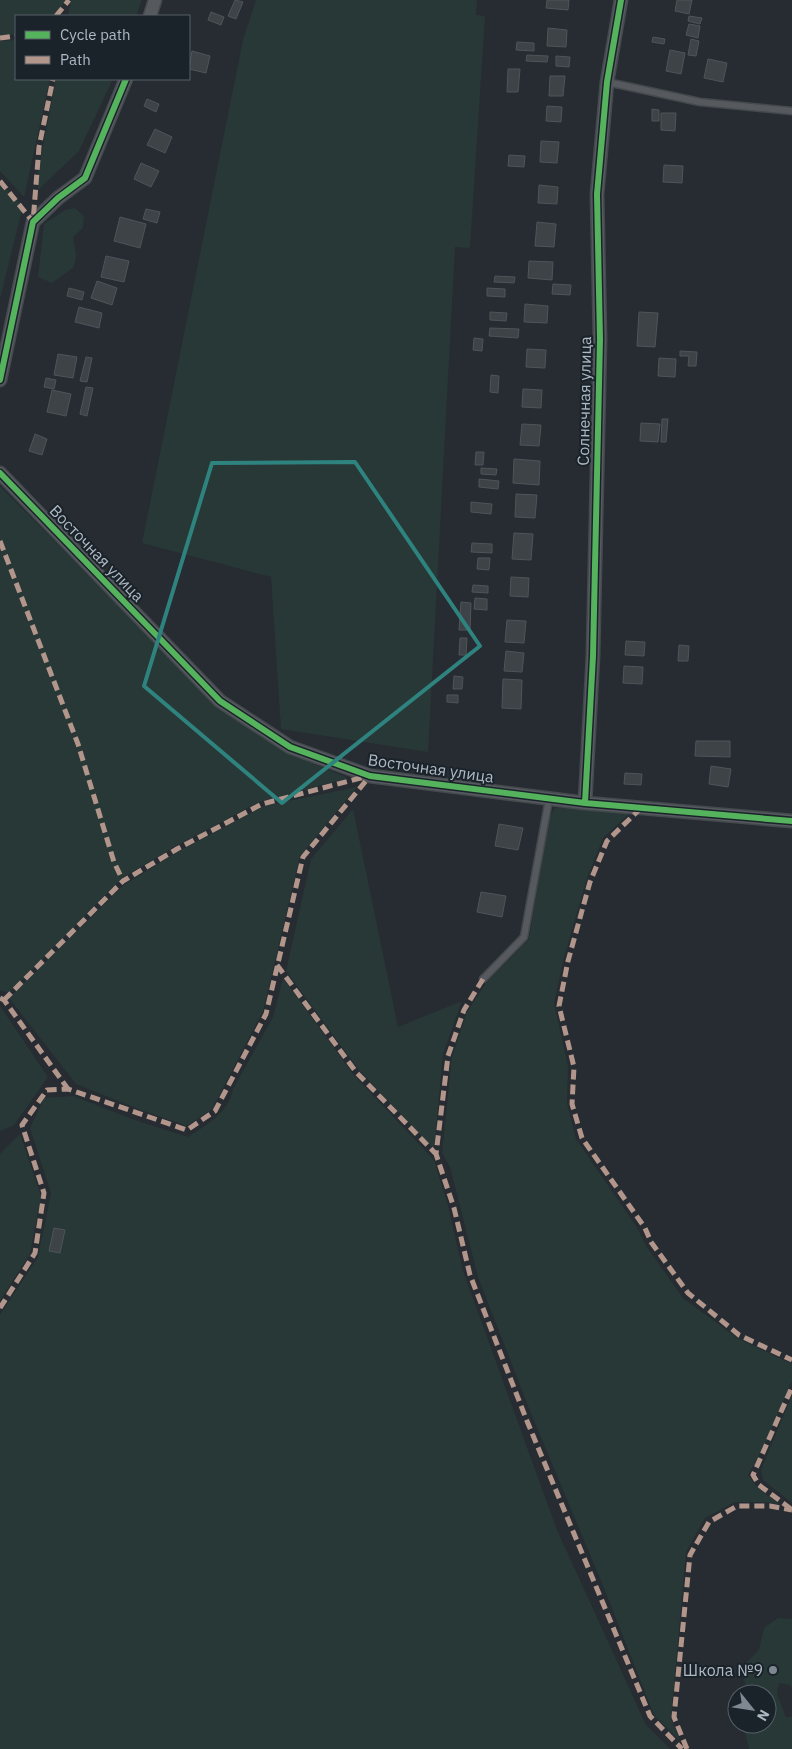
<svg xmlns="http://www.w3.org/2000/svg" width="792" height="1749" font-family="'IBM Plex Sans',sans-serif">
<style>
.green{fill:#273837}
.building{fill:#3e4348;stroke:#4e5459}
.lines{fill:none;stroke-linecap:round;stroke-linejoin:round}
.lane-casing{stroke:#44494d;stroke-width:9}
.street-casing{stroke:#44494d;stroke-width:15}
.lane{stroke:#565a5f;stroke-width:6}
.street{stroke:#565a5f;stroke-width:12}
.quiet{stroke:#b2968c;stroke-width:5;stroke-dasharray:10 5;stroke-linecap:butt}
.cycleway-casing{stroke:#1a232a;stroke-width:9}
.cycleway{stroke:#56b35d;stroke-width:6}
.marked{fill:none;stroke:#2f837f;stroke-width:4;stroke-linejoin:round}
.poi-dot{fill:#7f8890;stroke:#1a232a;stroke-width:2}
.labels{text-anchor:middle;stroke-width:4;stroke-linejoin:round;paint-order:stroke}
.street-label{font-size:16px;fill:#afb9c3;stroke:#1a232a}
.poi-label{font-size:16px;fill:#afb9c3;stroke:#1a232a;text-anchor:end}
</style>
<rect width="100%" height="100%" fill="#262c31"/>
<path class="green" d="M0,0H67L53,16H16V34L0,36Z
M71,0H142L136,16H68Z
M256,0H477L476,15L485,16L470,248L455,247L428,752L281,729L271,577L142,543L243,40Z
M16,40V79H50L24,197L0,171V41Z
M56,79H113L79,151L38,190V172Z
M0,182L23,206L0,299Z
M75,208L84,216L83,228L73,237L76,254L74,267L52,283L38,277L44,224L65,210Z
M0,486L216,705L288,753L348,778L259,802L176,846L122,878L9,993L0,990Z
M357,787L300,856L263,1011L212,1109L187,1126L141,1110L76,1084L9,998L124,885L177,852L264,806Z
M563,805L630,813L603,838L587,878L564,958L554,1003L568,1066L567,1103L576,1139L638,1229L646,1246L683,1298L737,1338L792,1364V1380L768,1438L748,1475L757,1487L780,1505L768,1502H735L705,1518L686,1552L671,1718L680,1741L654,1715L604,1588L530,1411L478,1277L450,1167L442,1153L452,1057L467,1012L486,983L529,939L549,820L554,809Z
M353,809L398,1027L462,1001L443,1054L434,1149L359,1070L286,971L311,859Z
M283,978L353,1074L434,1160L448,1206L463,1271L557,1530L646,1725L670,1749H0V1315L38,1257L51,1193L30,1128L44,1098L73,1096L135,1120L188,1137C206,1125 229,1113 233,1089L273,1017Z
M0,1006L48,1077L14,1125L0,1131Z
M20,1134L41,1196L30,1254L0,1301V1154Z
M792,1395V1503L763,1480L761,1470Z
M778,1618L792,1619V1688L790,1685L779,1683L777,1694L786,1717H792V1749H749L743,1724H767V1694H746L743,1666L759,1650L764,1628Z"/>
<path class="building" d="M235,0L243,2L236,19L228,16Z
M547,0H569L568,10L546,8Z
M677,0H692L689,14L675,11Z
M211,12L224,17L221,25L208,20Z
M689,16L702,18L700,24L688,21Z
M689,24L700,26L698,38L686,35Z
M548,28L567,30L566,47L547,46Z
M653,37L665,39L664,44L652,42Z
M691,39L699,41L696,56L688,55Z
M517,42L534,43V51L516,50Z
M670,50L685,53L681,74L666,71Z
M192,51L210,56L206,73L189,69Z
M527,55L548,56L547,62L526,61Z
M556,56L570,57L569,67L556,66Z
M708,59L727,63L723,82L704,78Z
M508,69H520L518,92H507Z
M550,76H565L563,96H549Z
M147,99L159,104L156,112L144,106Z
M547,106L562,107L561,122L546,121Z
M652,109L659,110V121H652Z
M661,113H676L675,131L661,130Z
M155,129L172,137L165,153L147,145Z
M541,141L559,142L557,163L540,162Z
M509,155L525,156L524,167L508,166Z
M141,163L159,171L151,187L134,179Z
M664,165L683,166L682,183L663,182Z
M539,185L558,187L557,204L538,203Z
M146,209L160,212L157,223L143,219Z
M120,217L146,224L140,248L114,241Z
M537,222L556,224L554,247L535,246Z
M106,256L129,261L124,282L101,277Z
M529,261L553,262L552,280L528,278Z
M495,276L515,277L514,283L494,282Z
M97,281L117,288L112,305L91,298Z
M553,284L571,285L570,295L552,294Z
M69,288L84,292L82,300L67,296Z
M487,288L505,289V297L487,296Z
M525,304L548,306L547,323L524,322Z
M79,307L102,313L99,328L75,322Z
M490,312L507,313L506,321L490,320Z
M639,312L658,313L655,347L637,346Z
M490,328L519,329L518,338L489,336Z
M474,338L483,339L482,351L473,350Z
M527,349L546,350L545,368L526,367Z
M680,351L697,352L696,366H688L689,356H680Z
M58,354L77,357L73,378L54,375Z
M86,357L92,358L87,382L80,381Z
M659,358L676,359L675,377L658,376Z
M491,375L499,376L498,393L490,392Z
M46,378L56,380L54,389L44,387Z
M86,387L93,388L87,416L80,414Z
M523,389L542,390L541,408L522,407Z
M52,390L71,394L66,416L47,412Z
M662,419H668L666,442H661Z
M641,423L660,424L658,442L640,441Z
M522,424L541,425L539,446L520,445Z
M35,434L47,439L42,455L29,451Z
M476,452H484L483,465H475Z
M514,459L540,461L539,485L513,483Z
M481,468L497,469L496,475L481,474Z
M479,479L499,481L498,489L479,487Z
M516,494L537,495L535,518L515,517Z
M471,502L492,504L491,514L471,512Z
M514,533L533,534L531,560L512,559Z
M472,543L492,544V553L471,552Z
M478,558H490L489,570L477,569Z
M511,577L529,578L528,597L510,596Z
M473,585L488,586V593L472,592Z
M475,598L487,599V610L474,609Z
M461,602L471,603L470,630H459Z
M507,620L526,621L524,643L505,642Z
M460,638H467L466,655H459Z
M626,641L645,642L644,656L625,655Z
M679,645L689,646L688,661H678Z
M506,651L524,653L522,672L504,671Z
M624,666L643,667L642,684L623,683Z
M454,676L463,677L462,689H453Z
M503,679L522,680L521,709L502,708Z
M447,695H458V703L447,702Z
M696,741H730V757L695,756Z
M711,766L731,769L728,787L709,784Z
M625,773L642,774L641,785L624,784Z
M499,824L523,828L518,850L495,846Z
M481,892L506,896L502,917L477,912Z
M54,1228L65,1230L60,1253L49,1251Z"/>
<g class="lines">
<defs>
<path id="lane" d="M607,82L700,102L792,111
M483,979L524,937L549,799"/>
<path id="street" d="M150,16L155,0
M0,380L33,222L58,198L85,178L126,79
M0,473L220,701L290,747L370,776L585,803L792,821
M585,803L593,656L600,339L597,194L607,82L621,0"/>
</defs>
<use href="#lane" class="lane-casing"/>
<use href="#street" class="street-casing"/>
<use href="#lane" class="lane"/>
<use href="#street" class="street"/>
<path class="quiet" d="M56,16L69,0
M0,38L16,36
M0,181L33,222L39,147L53,79
M0,541L78,744L114,862L123,881
M641,808L607,841L590,882L568,961L559,1006L574,1067L572,1104L582,1138L645,1228L651,1242L688,1293L739,1335L792,1360
M277,965L356,1072L436,1154
M483,979L464,1010L448,1056L436,1154L454,1208L470,1275L527,1421L650,1716L682,1749
M0,998L4,1000L68,1089
M4,1000L123,881L177,849L262,804L368,776
M0,1308L35,1253L44,1193L22,1125L47,1090L68,1089L187,1130L215,1111L266,1014L303,857L370,776
M791,1509L759,1485L753,1475L792,1387
M687,1749L674,1717L690,1555L709,1522L737,1506H770L792,1510"/>
<defs>
<path id="cycleway" d="M0,380L33,222L58,198L85,178L126,79
M0,473L220,701L290,747L370,776L585,803L792,821
M585,803L593,656L600,339L597,194L607,82L621,0"/>
</defs>
<use href="#cycleway" class="cycleway-casing"/>
<use href="#cycleway" class="cycleway"/>
</g>
<path class="marked" d="M355,462L480,646L282,803L144,686L212,463Z"/>
<circle class="poi-dot" cx="773" cy="1670" r="5"/>
<g class="labels">
<g class="street-label">
<text transform="translate(584 401) rotate(-89)" y="6">Солнечная улица</text>
<text transform="translate(97 553) rotate(46)" y="6">Восточная улица</text>
<text transform="translate(431 768) rotate(8)" y="6">Восточная улица</text>
</g>
<g class="poi-label">
<text x="763" y="1676">Школа №9</text>
</g>
</g>
<rect x="15" y="15" width="175" height="65" fill="#1a232a" stroke="#565f67"/>
<rect x="25" y="31" width="25" height="8" fill="#56b35d" stroke="#565f67"/>
<text x="60" y="40" font-size="15" fill="#afb9c3">Cycle path</text>
<rect x="25" y="56" width="25" height="8" fill="#b2968c" stroke="#565f67"/>
<text x="60" y="65" font-size="15" fill="#afb9c3">Path</text>
<g transform="translate(752 1709) rotate(120)"><circle r="24" fill="#1a232a" stroke="#565f67"/>
<path d="M0-4L9 19L0 12L-9 19Z" fill="#7f8890"/>
<text y="-8" font-size="14" font-weight="bold" text-anchor="middle" fill="#afb9c3">N</text>
</g>
</svg>
